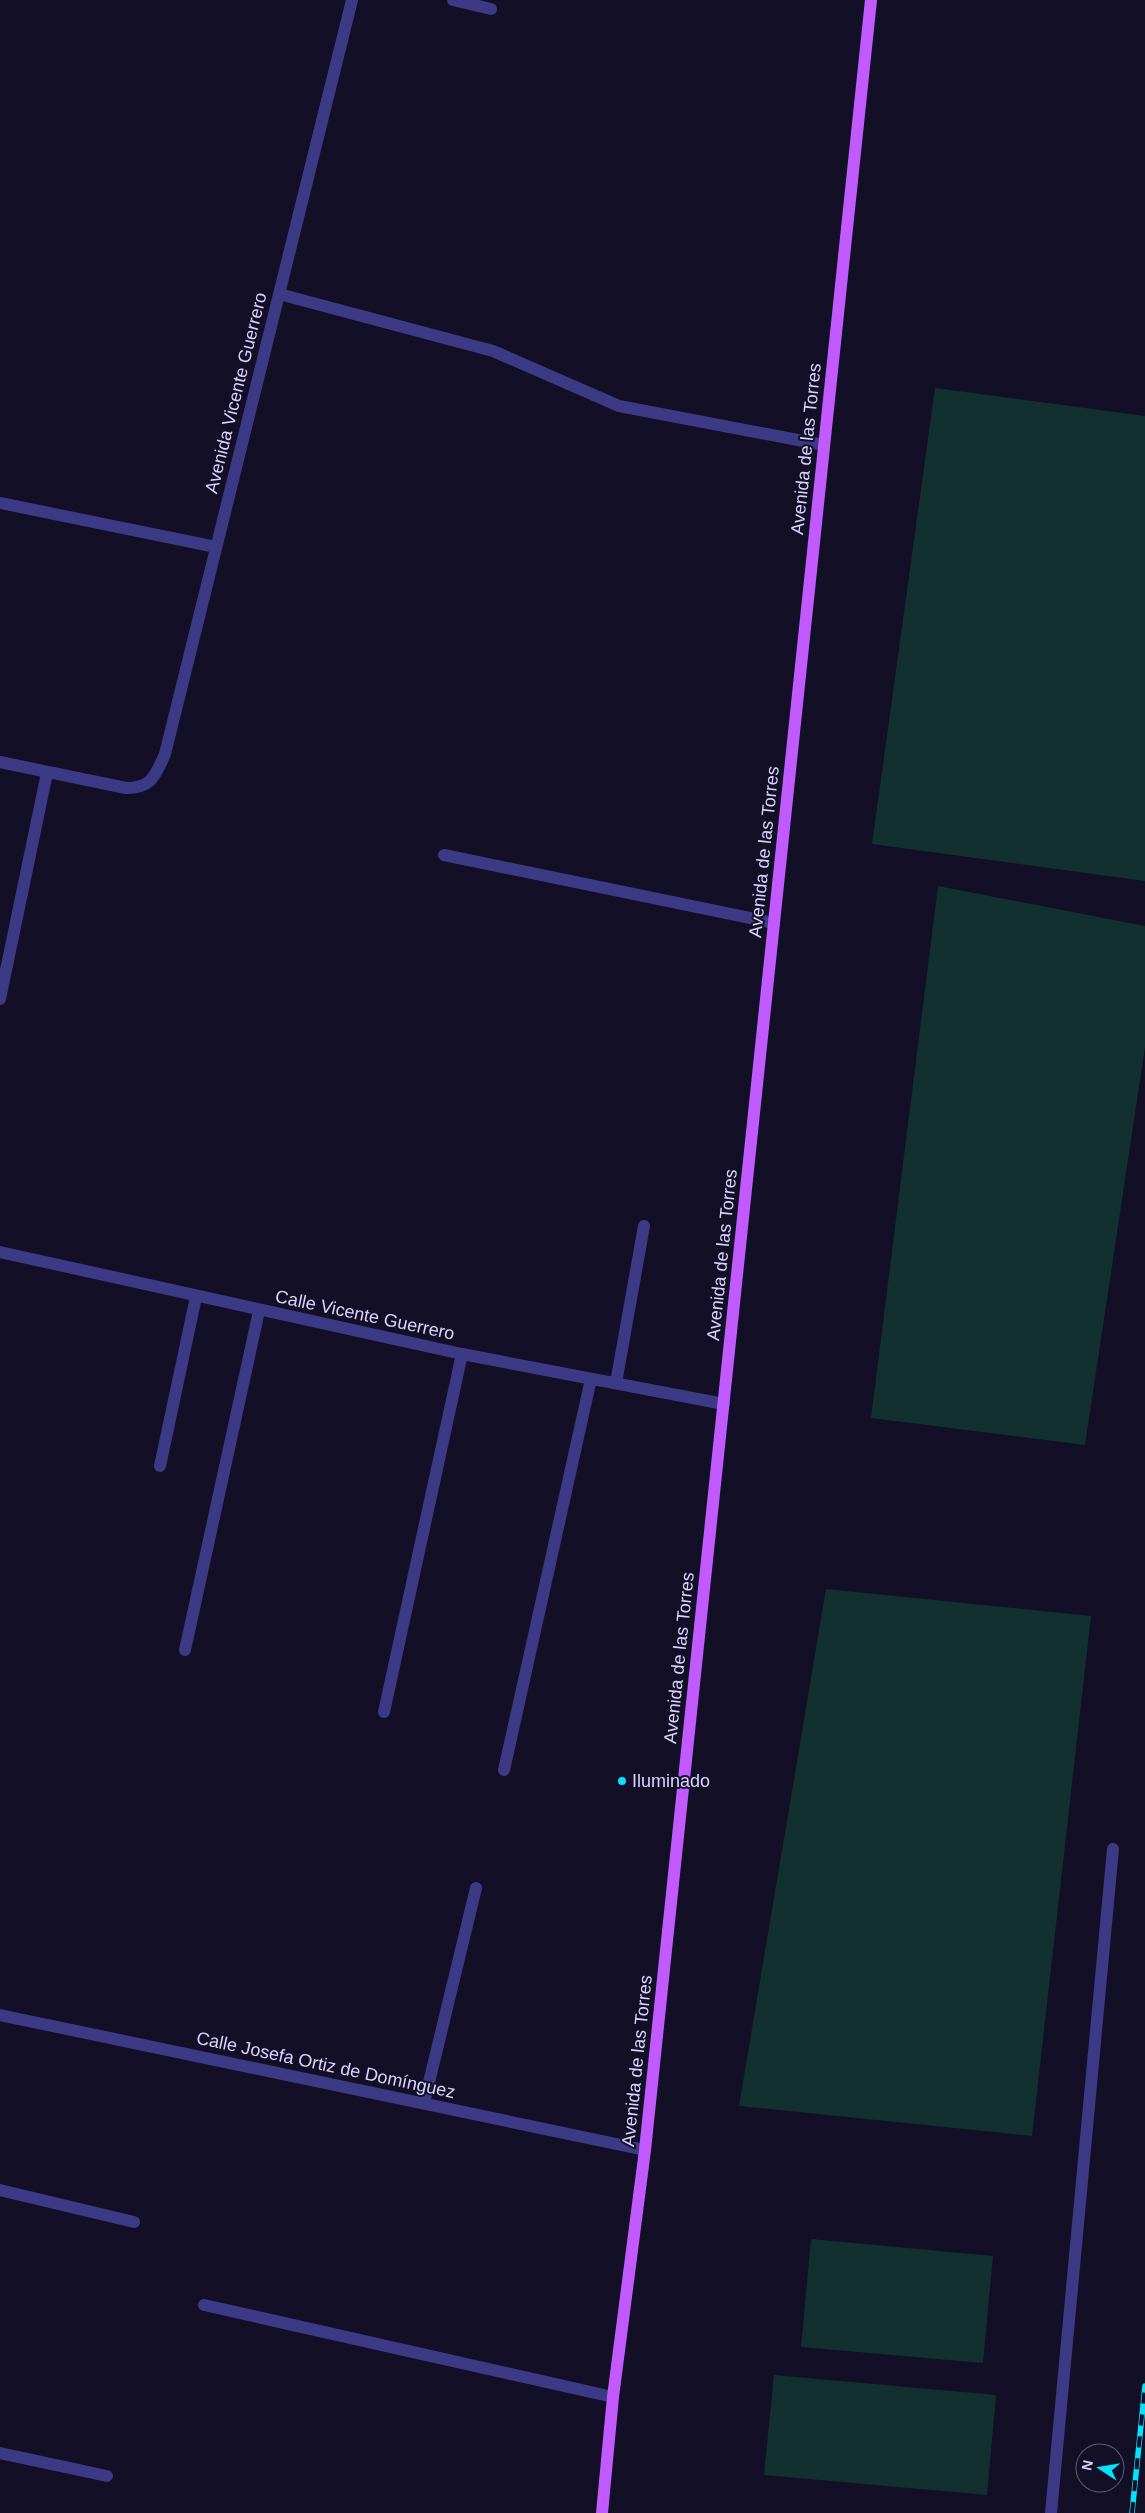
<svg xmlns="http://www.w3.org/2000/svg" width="1145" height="2513" font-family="Helvetica,sans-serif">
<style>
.green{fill:#12302f}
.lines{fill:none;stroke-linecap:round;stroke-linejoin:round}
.minor{stroke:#3d3a85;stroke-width:12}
.major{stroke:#c25bff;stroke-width:12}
.rail-casing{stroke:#00e5ff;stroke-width:5.5}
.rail{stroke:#130f26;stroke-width:4;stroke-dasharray:11;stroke-linecap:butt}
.poi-dot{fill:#00e5ff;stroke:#130f26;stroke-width:2}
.labels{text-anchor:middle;stroke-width:4;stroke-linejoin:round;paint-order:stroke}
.street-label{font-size:18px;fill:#d9d4ff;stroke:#130f26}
.poi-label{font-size:18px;fill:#d9d4ff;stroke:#130f26;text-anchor:start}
</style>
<rect width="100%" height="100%" fill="#130f26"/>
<path class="green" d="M935,388L1145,416V881L872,844Z
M938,886L1145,926V1047L1085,1445L871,1418Z
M826,1589L1091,1616L1032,2136L739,2106Z
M811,2239L993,2256L983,2363L801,2347Z
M774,2375L996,2395L987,2495L764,2475Z"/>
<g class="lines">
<path class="minor" d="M453,0L491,9
M279,294L493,351L619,406L824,445
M0,503L216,547
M0,762L126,788C152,788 155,776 165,754L352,0
M444,855L774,923
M0,999L47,773
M0,1252L462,1354L724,1404
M616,1383L644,1226
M160,1466L196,1297
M185,1650L259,1311
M384,1712L462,1354
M504,1770L591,1379
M0,2015L645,2150
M424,2103L476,1888
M0,2190L134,2222
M204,2305L613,2397
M0,2453L107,2476
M1051,2513L1113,1849"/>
<path class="major" d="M602,2513L613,2397L645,2150L871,0"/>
<defs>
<path id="rail" d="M1132,2513L1145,2386"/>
</defs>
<use href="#rail" class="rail-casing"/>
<use href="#rail" class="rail"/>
</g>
<circle class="poi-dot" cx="622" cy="1781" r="5"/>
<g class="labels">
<g class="street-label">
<text transform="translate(236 393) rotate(-76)" y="6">Avenida Vicente Guerrero</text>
<text transform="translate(806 449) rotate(-84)" y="6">Avenida de las Torres</text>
<text transform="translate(764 852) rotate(-84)" y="6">Avenida de las Torres</text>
<text transform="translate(722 1255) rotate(-84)" y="6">Avenida de las Torres</text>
<text transform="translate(365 1315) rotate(12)" y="6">Calle Vicente Guerrero</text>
<text transform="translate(679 1658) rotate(-84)" y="6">Avenida de las Torres</text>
<text transform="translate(637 2061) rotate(-84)" y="6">Avenida de las Torres</text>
<text transform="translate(326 2065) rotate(12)" y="6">Calle Josefa Ortiz de Domínguez</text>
</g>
<g class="poi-label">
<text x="632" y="1787">Iluminado</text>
</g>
</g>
<g transform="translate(1100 2468) rotate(282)"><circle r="24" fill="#130f26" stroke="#625e7d"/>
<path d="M0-4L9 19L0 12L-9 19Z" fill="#00e5ff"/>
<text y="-8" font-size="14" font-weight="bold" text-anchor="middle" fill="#d9d4ff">N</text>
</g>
</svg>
